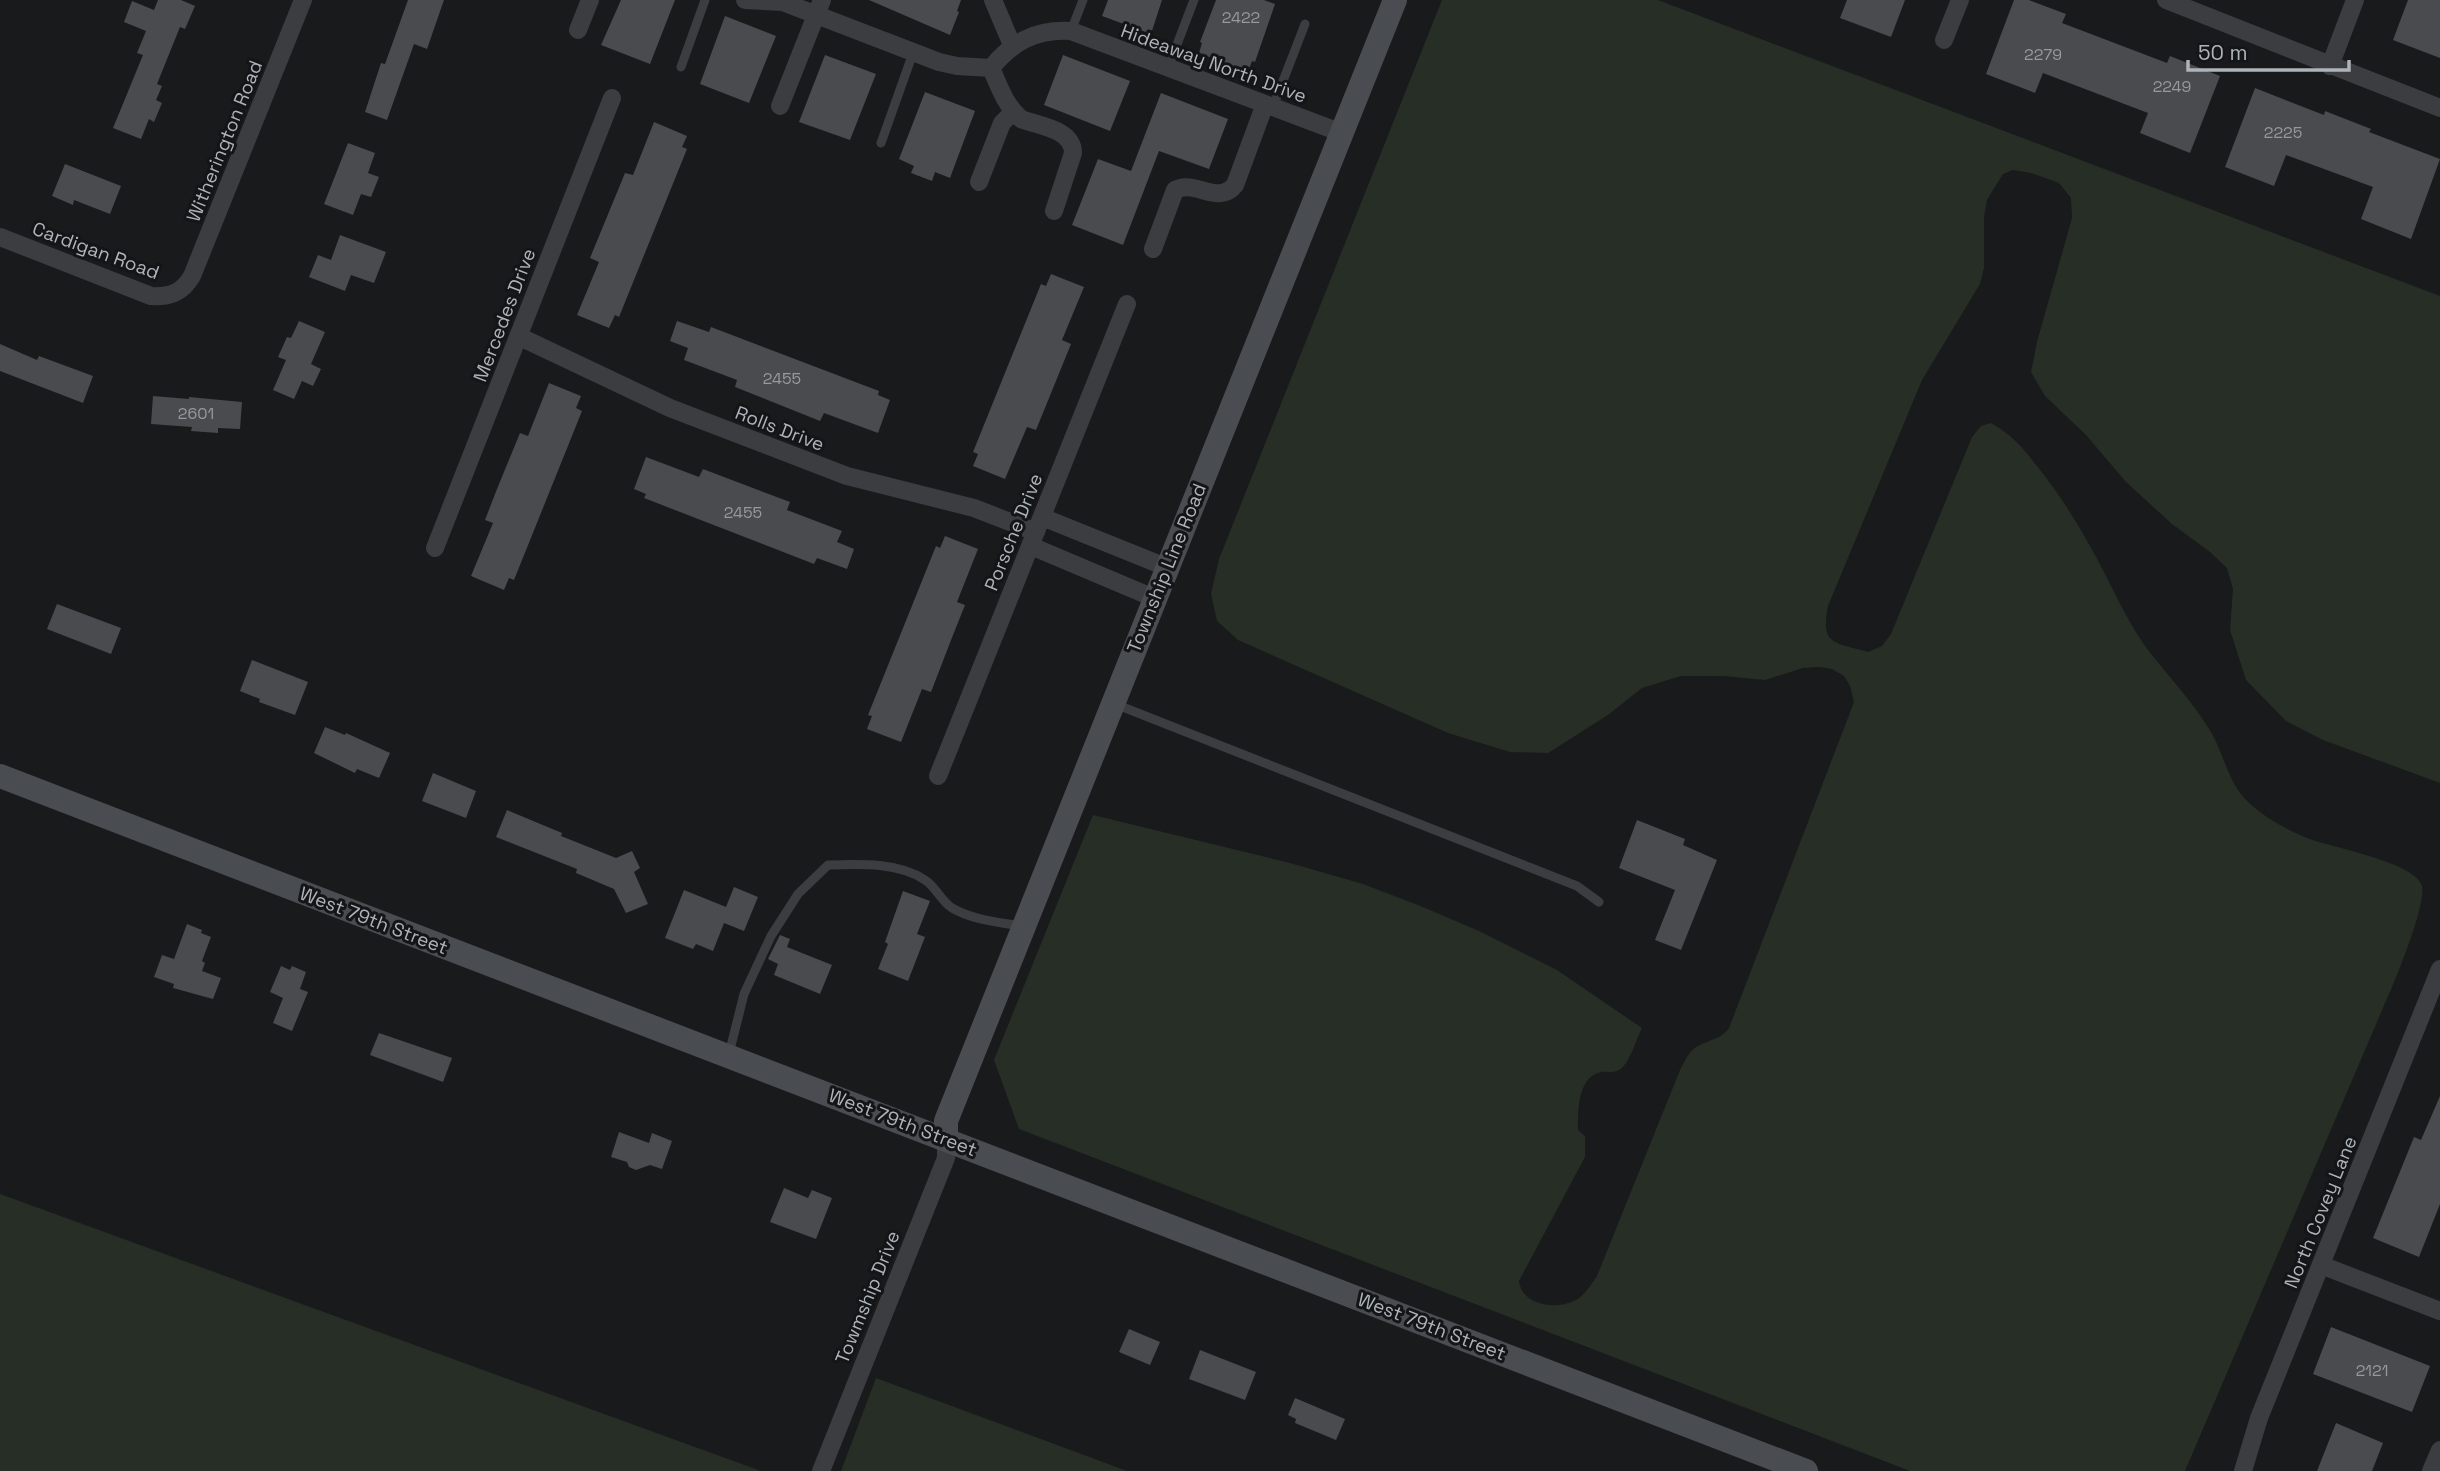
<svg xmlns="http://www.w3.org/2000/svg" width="2440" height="1471" font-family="'Space Grotesk',sans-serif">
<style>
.green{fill:#262e26}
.building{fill:#494b4e}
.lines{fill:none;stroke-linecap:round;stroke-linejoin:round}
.lane{stroke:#3b3d40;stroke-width:9}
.street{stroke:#3b3d40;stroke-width:18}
.secondary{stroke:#494c50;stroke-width:24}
.labels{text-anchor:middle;stroke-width:6;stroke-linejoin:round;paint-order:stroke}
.number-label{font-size:16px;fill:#949a9f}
.street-label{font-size:19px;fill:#adb4ba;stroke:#141517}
</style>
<rect width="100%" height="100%" fill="#191a1b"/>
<path class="green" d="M1442,0H1658L2440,296V783L2323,740L2286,721L2246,680L2230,630L2233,589L2227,568L2210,552L2172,524L2126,482L2086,435L2045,396L2031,372L2037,342L2072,218L2071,198L2059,183L2031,173L2013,170L2003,174L1987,200L1984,217V268L1980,284L1922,380L1828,606C1820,646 1835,642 1868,652L1882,646L1891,634L1972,437L1981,426L1991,423C2011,434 2023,448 2037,466C2059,493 2078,524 2095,555C2111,584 2124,615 2143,643C2165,673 2192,700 2211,732C2221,749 2227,774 2238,790C2251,810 2284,829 2307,838C2329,847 2416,862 2422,886C2426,904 2400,968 2392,987L2185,1471H1910L1019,1129L994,1060L1093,815L1290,863L1363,884L1418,905L1479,931L1557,970L1642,1028C1636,1040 1631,1059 1622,1068C1615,1074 1608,1071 1601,1072C1577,1077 1578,1113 1578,1130L1585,1136V1157L1519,1281C1522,1307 1561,1311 1579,1298C1586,1293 1592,1283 1597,1276L1680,1070C1683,1065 1685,1059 1689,1054C1699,1040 1720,1042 1729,1028L1854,702L1850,686L1844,676L1832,669L1819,667L1803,668L1765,680L1724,676H1681L1642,688L1608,715L1548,753L1510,752L1448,733L1238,640L1217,621L1211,594L1219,559Z
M0,1194L761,1471H0Z
M876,1378L1127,1471H841Z"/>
<path class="building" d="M158,0H181L195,6L185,29L180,27L157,84L162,86L156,100L162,103L154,122L149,119L141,139L113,128L143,55L137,53L146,31L124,22L132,1L154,10Z
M408,0H444L427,49L414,44L387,120L365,112L381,63L385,64Z
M621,0H675L650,64L601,45Z
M869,0H961L957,11L959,12L950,35Z
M1108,0H1162L1151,34L1102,16Z
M1216,0H1264L1275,4L1255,62L1252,61L1248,72L1199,53L1202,43L1200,42Z
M1847,0H1905L1891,37L1840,18Z
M2014,0H2029L2066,14L2062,23L2167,63L2170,56L2220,76L2190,153L2140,133L2148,113L2043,73L2035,93L1986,74Z
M2408,0H2440V58L2393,40Z
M725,16L776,36L749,103L700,84Z
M825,55L876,74L850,140L799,122Z
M1063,55L1130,81L1110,131L1044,105Z
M2255,88L2324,115L2325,111L2371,129L2369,132L2440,159L2411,239L2361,219L2373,187L2286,155L2274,186L2225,167Z
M925,92L975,111L950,178L935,172L932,181L911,173L914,166L899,159Z
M1161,93L1228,119L1209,169L1159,151L1123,245L1072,225L1098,159L1131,171Z
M654,122L687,136L682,147L687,149L619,317L615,315L609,328L577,315L599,262L590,258L625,173L633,175Z
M348,143L375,153L368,173L379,177L371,197L361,194L353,215L324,204Z
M65,164L121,186L110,214L74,200L73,205L52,196Z
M340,235L386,252L374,283L351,275L345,291L309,277L318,255L331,260Z
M1051,274L1084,287L1062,340L1071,344L1036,430L1027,427L1005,479L973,466L978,454L973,452L1041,284L1046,286Z
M299,321L325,332L311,364L321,369L313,386L302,381L294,399L273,390L286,360L278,357L287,337L291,338Z
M677,321L709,332L711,327L879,391L878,395L890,400L878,433L824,413L820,421L735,387L737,380L684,360L688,348L670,341Z
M0,344L37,360L39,356L93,376L83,403L0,371Z
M549,383L581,396L576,408L582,411L514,580L509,578L504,590L471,576L493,523L485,520L497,489L520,433L528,436Z
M153,396L189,399V397L242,402L240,429L218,428V433L191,431L192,427L151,424Z
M646,457L699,477L703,469L790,502L787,510L842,531L837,542L854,549L847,569L817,558L814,564L644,498L646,494L634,489Z
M945,536L978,549L957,602L965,605L953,635L931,692L922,689L901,742L867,729L872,716L868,715L936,546L940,548Z
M57,604L121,628L111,654L47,629Z
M252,660L308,682L295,715L259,702L260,699L240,691Z
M325,727L345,735L346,733L390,753L379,778L357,769L355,773L314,753Z
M433,773L476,791L466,818L422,801Z
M507,810L562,833L561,836L616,858L632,851L640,868L634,872L648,904L626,913L614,889L576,873L577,869L496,837Z
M1637,820L1685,839L1683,845L1717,860L1681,950L1655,940L1675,890L1619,868Z
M734,887L758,897L744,931L724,923L713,951L696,944L693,949L665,938L684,890L726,907Z
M903,891L930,901L917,934L925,937L908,981L878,969L888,944L885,942Z
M187,924L202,930L201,933L211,937L202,961L205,963L202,971L221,978L213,999L173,988L174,984L154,977L162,955L174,959Z
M780,935L790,939L787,947L832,965L820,994L774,975L778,964L768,959Z
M281,966L290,970L292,966L306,972L300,989L308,992L292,1031L273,1023L283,998L270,992Z
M379,1033L452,1058L443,1082L370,1055Z
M2440,1096V1204L2419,1257L2373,1238L2414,1137L2421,1140Z
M619,1132L649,1143L652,1133L672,1141L662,1169L650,1165L636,1170L629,1167L627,1162L611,1157Z
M784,1188L808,1198L812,1190L832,1198L816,1239L770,1222Z
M2331,1327L2430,1366L2412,1412L2313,1374Z
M1129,1329L1160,1342L1150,1365L1119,1352Z
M1200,1350L1256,1372L1245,1400L1189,1379Z
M1295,1398L1345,1419L1336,1440L1295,1423L1296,1419L1288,1415Z
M2336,1423L2383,1443L2372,1471H2317Z"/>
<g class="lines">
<path class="lane" d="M1071,31L1083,0
M681,67L705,0
M1168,68L1194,0
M1273,107L1305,24
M881,143L913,53
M1115,704L1577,886L1599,902
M729,1054L744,994L771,936L798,894L828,865C859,864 898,862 925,880C936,887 941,901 952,908C973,920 998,922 1021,926"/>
<path class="street" d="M745,0L783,2L939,62L957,66L991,68
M993,0L1012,45
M2166,0L2440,108
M578,30L590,0
M1944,40L1960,0
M2330,66L2355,0
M991,68C1012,42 1036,29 1071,31L1342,133
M991,68C999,86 1005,105 1021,119C1039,126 1073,129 1073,153L1054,211
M780,106L822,0
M979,182L1002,123L1013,112
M0,237L151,296C170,297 182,293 192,276L303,0
M1153,249L1175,190C1195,179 1218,206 1235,185L1265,104
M518,336L670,408L847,476L974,508L1036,532
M1042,517L1166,567
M1031,546L1154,598
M435,548L612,98
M938,776L1127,304
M2321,1265L2440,1311
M821,1471L946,1158V1138
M2243,1471L2259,1418L2440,969
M2431,1471L2440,1450"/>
<path class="secondary" d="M0,776L1806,1471
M946,1138V1121L956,1096L1395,0"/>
</g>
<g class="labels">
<g class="number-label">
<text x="1241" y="23">2422</text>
<text x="2043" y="60">2279</text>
<text x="2172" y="92">2249</text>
<text x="2283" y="138">2225</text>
<text x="782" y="384">2455</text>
<text x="196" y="419">2601</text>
<text x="743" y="518">2455</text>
<text x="2372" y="1376">2121</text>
</g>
<g class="street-label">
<text transform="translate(1214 63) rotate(20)" y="7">Hideaway North Drive</text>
<text transform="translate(224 141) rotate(-68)" y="7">Witherington Road</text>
<text transform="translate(96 250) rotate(20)" y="7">Cardigan Road</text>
<text transform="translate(504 315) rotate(-69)" y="7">Mercedes Drive</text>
<text transform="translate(780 428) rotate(21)" y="7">Rolls Drive</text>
<text transform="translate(1013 532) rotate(-68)" y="7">Porsche Drive</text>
<text transform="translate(1166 568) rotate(-68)" y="7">Township Line Road</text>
<text transform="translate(374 920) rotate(21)" y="7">West 79th Street</text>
<text transform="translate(903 1122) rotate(21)" y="7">West 79th Street</text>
<text transform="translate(2320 1212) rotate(-68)" y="7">North Covey Lane</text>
<text transform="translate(867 1297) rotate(-68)" y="7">Towmship Drive</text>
<text transform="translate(1432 1326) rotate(21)" y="7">West 79th Street</text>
</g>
</g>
<path d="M2188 60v10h161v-10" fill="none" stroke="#adb4ba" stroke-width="3.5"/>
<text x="2198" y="60" font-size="21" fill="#adb4ba" stroke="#141517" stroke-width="5" paint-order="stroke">50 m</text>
</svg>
